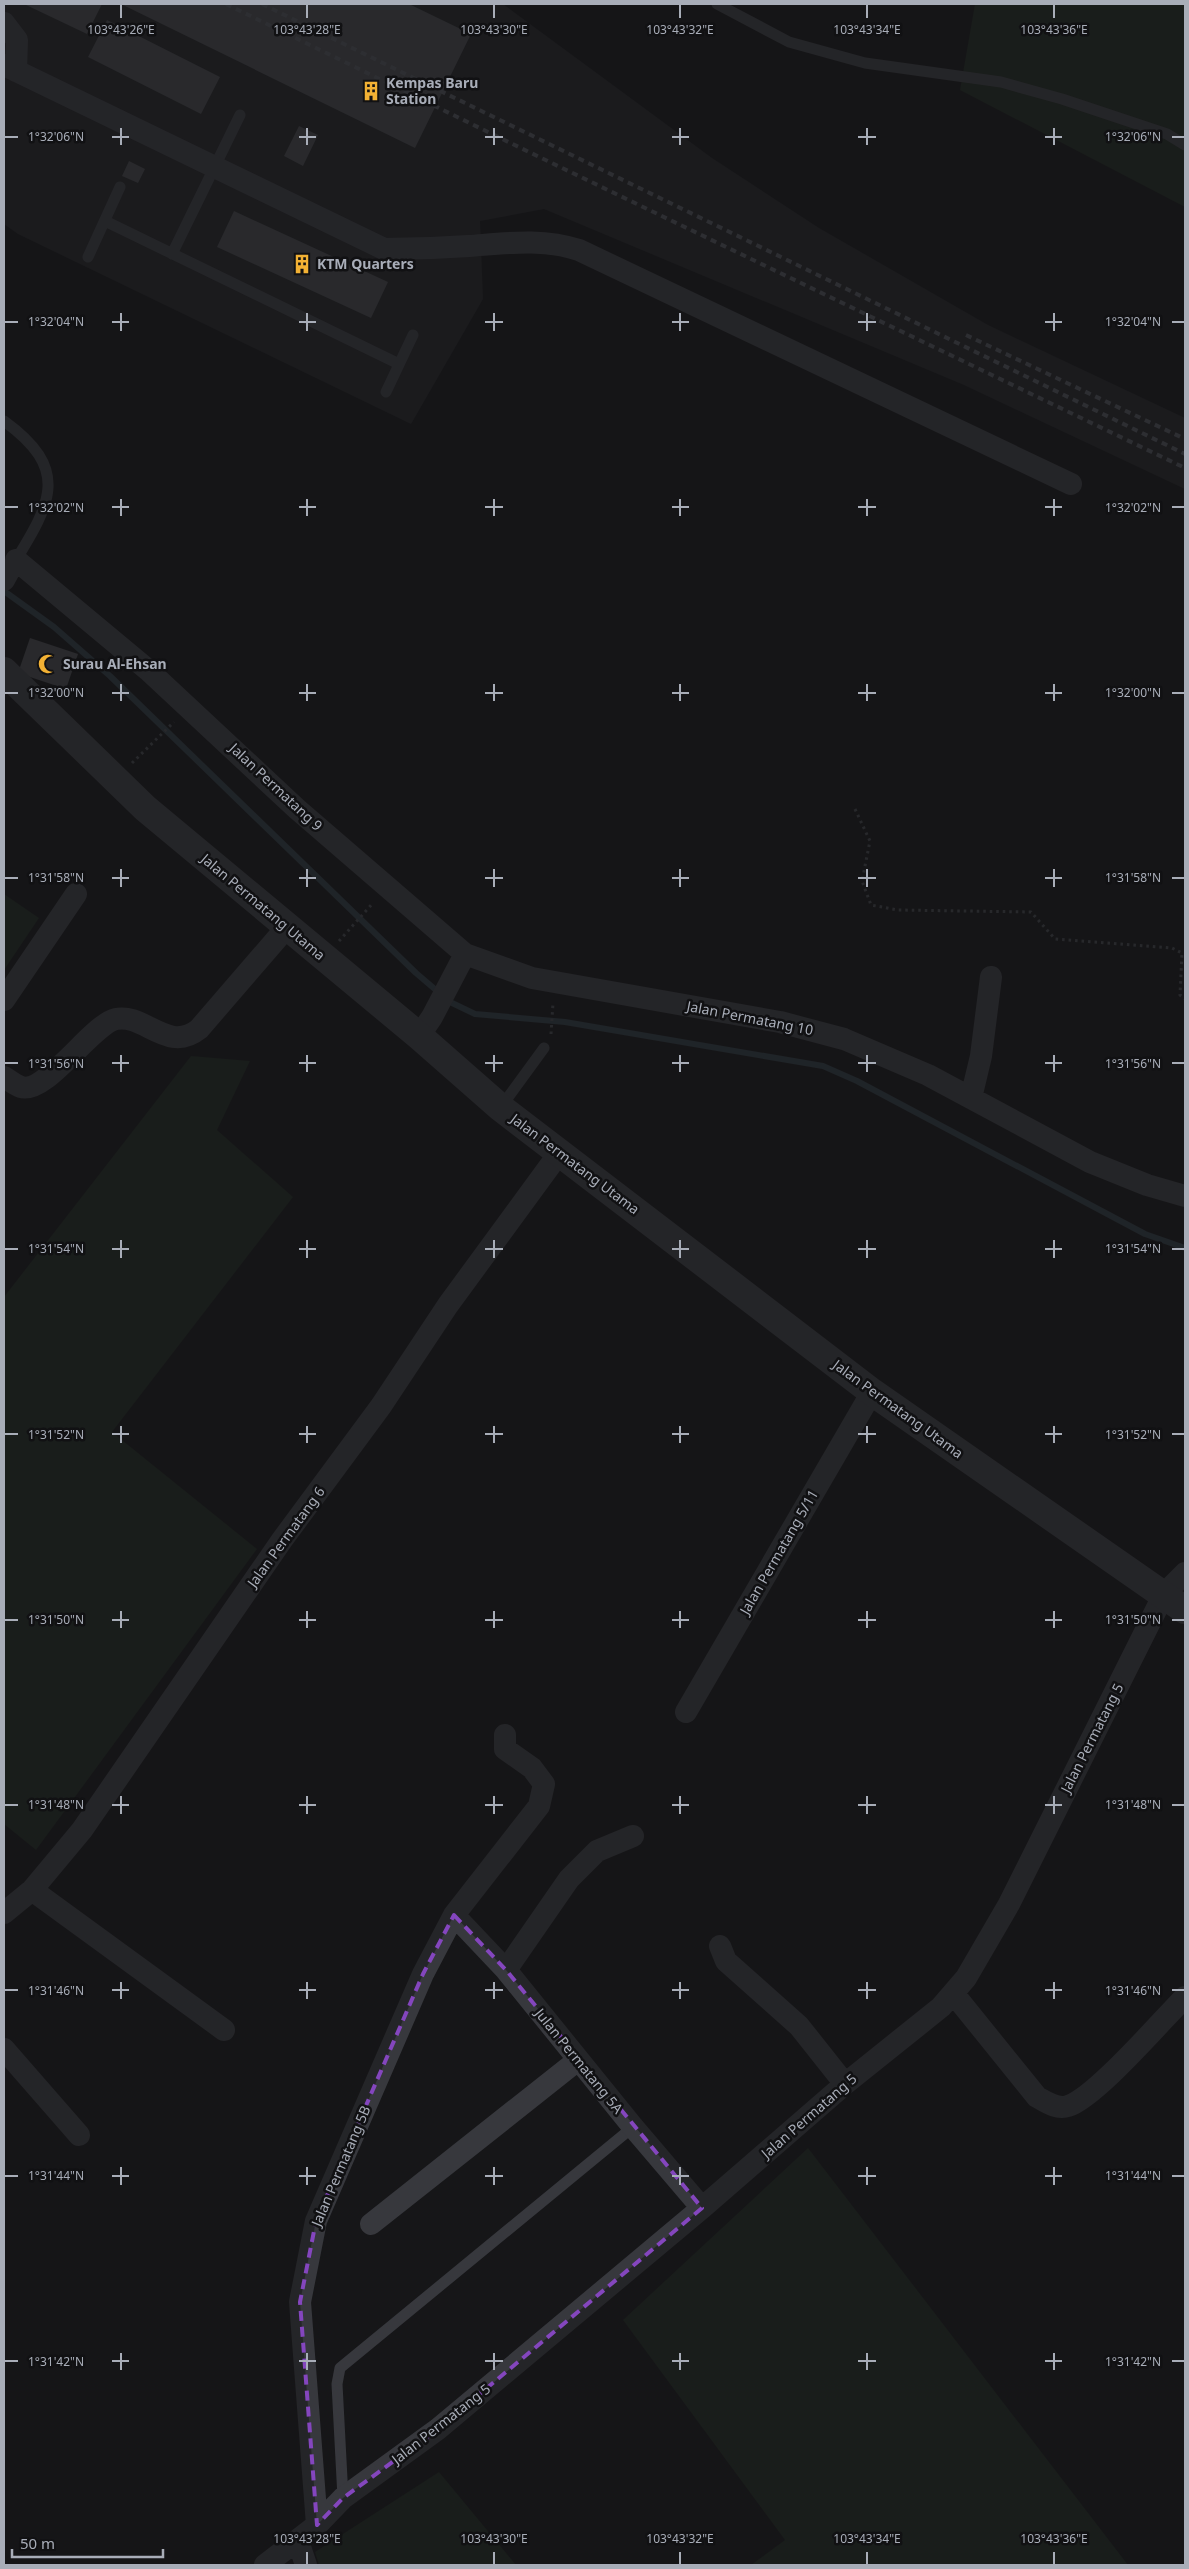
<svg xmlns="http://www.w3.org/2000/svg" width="1189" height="2569" font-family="'Noto Sans',sans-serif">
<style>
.built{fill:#222225}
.green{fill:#1e261f}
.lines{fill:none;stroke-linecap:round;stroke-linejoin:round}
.stream{stroke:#2c353c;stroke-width:6}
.building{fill:#404145}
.path{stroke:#3d3f44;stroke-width:3;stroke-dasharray:2.5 4;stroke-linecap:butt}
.service{stroke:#37383d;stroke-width:11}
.minor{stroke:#37383d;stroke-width:22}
.tertiary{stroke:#37383d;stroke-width:28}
.rail{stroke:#4a4c52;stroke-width:4;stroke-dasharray:6 5;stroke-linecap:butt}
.marked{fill:none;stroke:#8446be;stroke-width:4;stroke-dasharray:10 6;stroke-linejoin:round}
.ticks{fill:none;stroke:#a8adb8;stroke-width:2}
.labels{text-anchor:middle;stroke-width:5;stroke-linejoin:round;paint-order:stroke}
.poi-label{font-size:14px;font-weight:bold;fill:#a8adb8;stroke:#111113;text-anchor:start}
.street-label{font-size:14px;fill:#a8adb8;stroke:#111113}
.ticks-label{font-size:12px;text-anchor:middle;fill:#a8adb8;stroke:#111113;stroke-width:5;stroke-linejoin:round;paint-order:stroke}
</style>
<rect width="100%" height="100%" fill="#161618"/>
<path class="built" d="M4,4H503L712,158L819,228L988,325L1185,418V489L964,385L544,209L480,221L483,299L411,424L18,234L4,224Z"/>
<path class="green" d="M975,4H1185V207L960,90Z
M4,894L39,918L4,970Z
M191,1056L250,1061L217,1130L293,1197L112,1432L257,1549L36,1850L4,1824V1297Z
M808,2148L1128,2565H751L785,2540L623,2320Z
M439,2472L516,2565H319L315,2552Z"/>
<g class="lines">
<path class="stream" d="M4,591L54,627L110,676L416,973L450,1002L475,1014L565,1022L823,1066L857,1081L1145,1234L1185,1248"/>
</g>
<path class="building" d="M24,4H102L87,34Z
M121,4H409L471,34L415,148Z
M107,20L220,77L201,114L88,57Z
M299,126L318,135L303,166L284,156Z
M129,161L145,169L138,183L122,176Z
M234,211L388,282L371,318L217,247Z
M30,638L78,654L66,689L18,673Z"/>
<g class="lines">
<path class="path" d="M132,763L174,722
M855,809L870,841L862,881L871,905L898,910L1031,912L1055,939L1172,948L1182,953L1180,995L1185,999
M339,941L373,903
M551,1034L553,1003"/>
<path class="service" d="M717,4L789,42L865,63L1001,82L1062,99L1167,134L1185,145
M105,221L399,364
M172,254L240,115
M88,257L120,187
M386,392L413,335
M4,421C70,469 52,502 14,563
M501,1107L544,1048
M343,2498L337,2384L340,2368L633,2127"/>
<path class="minor" d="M4,23L17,40L16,71
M4,65L384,249C413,249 441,248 469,246C508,243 542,238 579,250L1071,484
M16,560L148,670L297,809L465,954L532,978L780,1022L844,1039L928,1075L1090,1162L1147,1185L1185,1196
M4,580L10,569
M4,1000L76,894
M419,1036L432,1017L465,954
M4,1077C9,1080 15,1085 21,1087C46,1095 92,1024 116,1019C144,1013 168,1054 199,1029L287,927
M971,1098L981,1056L991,977
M686,1712L872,1392
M32,1890L224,2030
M4,1913L32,1890L82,1830L282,1540L381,1406L448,1305L560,1152
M454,1915L506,1970L633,2127L702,2208
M720,1946L726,1961L799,2026L845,2084
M506,1970L569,1879L597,1851L633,1836
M953,1993L1037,2097C1046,2102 1057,2110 1068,2106C1095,2098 1162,2020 1185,1997
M4,2049L79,2135
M371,2224L578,2060
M317,2525L300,2302L316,2221L423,1974L454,1915L539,1806L544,1784L532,1768L505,1749V1735
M298,2541L306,2565
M265,2565L317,2525L343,2498L438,2429L702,2208L845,2084L941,2007L966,1978L1009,1904L1164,1594L1185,1573"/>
<path class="tertiary" d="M4,671L145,808L419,1036L501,1108L872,1392L1185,1610"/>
<path class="rail" d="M226,4L531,153L1185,468
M262,4L1185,454
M966,335L1185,439"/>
</g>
<path d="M0 0H1189V2569H0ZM454,1915L506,1970L702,2208L438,2429L343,2498L317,2525L300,2302L316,2221L423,1974Z" fill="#161618" fill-opacity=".55" fill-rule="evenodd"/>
<path class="marked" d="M454,1915L506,1970L702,2208L438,2429L343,2498L317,2525L300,2302L316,2221L423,1974Z"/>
<path class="ticks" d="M121,5V18M307,5V18M494,5V18M680,5V18M867,5V18M1054,5V18M121,128V145M307,128V145M494,128V145M680,128V145M867,128V145M1054,128V145M5,137H18M112,137H129M299,137H316M485,137H503M672,137H689M858,137H876M1045,137H1062M1172,137H1184M121,313V331M307,313V331M494,313V331M680,313V331M867,313V331M1054,313V331M5,322H18M112,322H129M299,322H316M485,322H503M672,322H689M858,322H876M1045,322H1062M1172,322H1184M121,499V516M307,499V516M494,499V516M680,499V516M867,499V516M1054,499V516M5,507H18M112,507H129M299,507H316M485,507H503M672,507H689M858,507H876M1045,507H1062M1172,507H1184M121,684V701M307,684V701M494,684V701M680,684V701M867,684V701M1054,684V701M5,693H18M112,693H129M299,693H316M485,693H503M672,693H689M858,693H876M1045,693H1062M1172,693H1184M121,869V887M307,869V887M494,869V887M680,869V887M867,869V887M1054,869V887M5,878H18M112,878H129M299,878H316M485,878H503M672,878H689M858,878H876M1045,878H1062M1172,878H1184M121,1055V1072M307,1055V1072M494,1055V1072M680,1055V1072M867,1055V1072M1054,1055V1072M5,1063H18M112,1063H129M299,1063H316M485,1063H503M672,1063H689M858,1063H876M1045,1063H1062M1172,1063H1184M121,1240V1258M307,1240V1258M494,1240V1258M680,1240V1258M867,1240V1258M1054,1240V1258M5,1249H18M112,1249H129M299,1249H316M485,1249H503M672,1249H689M858,1249H876M1045,1249H1062M1172,1249H1184M121,1426V1443M307,1426V1443M494,1426V1443M680,1426V1443M867,1426V1443M1054,1426V1443M5,1434H18M112,1434H129M299,1434H316M485,1434H503M672,1434H689M858,1434H876M1045,1434H1062M1172,1434H1184M121,1611V1628M307,1611V1628M494,1611V1628M680,1611V1628M867,1611V1628M1054,1611V1628M5,1620H18M112,1620H129M299,1620H316M485,1620H503M672,1620H689M858,1620H876M1045,1620H1062M1172,1620H1184M121,1796V1814M307,1796V1814M494,1796V1814M680,1796V1814M867,1796V1814M1054,1796V1814M5,1805H18M112,1805H129M299,1805H316M485,1805H503M672,1805H689M858,1805H876M1045,1805H1062M1172,1805H1184M121,1982V1999M307,1982V1999M494,1982V1999M680,1982V1999M867,1982V1999M1054,1982V1999M5,1990H18M112,1990H129M299,1990H316M485,1990H503M672,1990H689M858,1990H876M1045,1990H1062M1172,1990H1184M121,2167V2185M307,2167V2185M494,2167V2185M680,2167V2185M867,2167V2185M1054,2167V2185M5,2176H18M112,2176H129M299,2176H316M485,2176H503M672,2176H689M858,2176H876M1045,2176H1062M1172,2176H1184M121,2353V2370M307,2353V2370M494,2353V2370M680,2353V2370M867,2353V2370M1054,2353V2370M5,2361H18M112,2361H129M299,2361H316M485,2361H503M672,2361H689M858,2361H876M1045,2361H1062M1172,2361H1184M307,2552V2564M494,2552V2564M680,2552V2564M867,2552V2564M1054,2552V2564"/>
<defs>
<symbol id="building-bare" viewBox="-9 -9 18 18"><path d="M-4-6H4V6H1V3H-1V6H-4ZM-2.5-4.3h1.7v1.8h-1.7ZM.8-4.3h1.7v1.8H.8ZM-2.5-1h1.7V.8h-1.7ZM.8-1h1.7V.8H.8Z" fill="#f2b134" stroke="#111113" stroke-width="2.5" paint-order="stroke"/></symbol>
<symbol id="mosque-bare" viewBox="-9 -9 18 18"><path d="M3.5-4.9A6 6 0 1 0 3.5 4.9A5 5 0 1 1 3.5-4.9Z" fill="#f2b134" stroke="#111113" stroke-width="2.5" paint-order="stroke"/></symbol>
</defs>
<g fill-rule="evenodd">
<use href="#building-bare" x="357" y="77" width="28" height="28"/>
<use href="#building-bare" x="288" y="250" width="28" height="28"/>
<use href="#mosque-bare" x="34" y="650" width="28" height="28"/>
</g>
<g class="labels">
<g class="poi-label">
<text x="386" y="88">Kempas Baru<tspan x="386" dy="16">Station</tspan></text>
<text x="317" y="269">KTM Quarters</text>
<text x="63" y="669">Surau Al-Ehsan</text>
</g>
<g class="street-label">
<text transform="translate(276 787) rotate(43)" y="5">Jalan Permatang 9</text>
<text transform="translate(263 907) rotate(40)" y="5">Jalan Permatang Utama</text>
<text transform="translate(750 1018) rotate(11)" y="5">Jalan Permatang 10</text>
<text transform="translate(575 1164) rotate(37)" y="5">Jalan Permatang Utama</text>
<text transform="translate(898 1409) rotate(36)" y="5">Jalan Permatang Utama</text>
<text transform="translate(286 1537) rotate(-54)" y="5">Jalan Permatang 6</text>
<text transform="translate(779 1552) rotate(-60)" y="5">Jalan Permatang 5/11</text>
<text transform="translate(1092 1738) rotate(-63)" y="5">Jalan Permatang 5</text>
<text transform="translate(579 2061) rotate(51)" y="5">Julan Permatang 5A</text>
<text transform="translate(809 2116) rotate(-41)" y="5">Jalan Permatang 5</text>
<text transform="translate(341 2166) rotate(-67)" y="5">Jalan Permatang 5B</text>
<text transform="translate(441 2424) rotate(-38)" y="5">Jalan Permatang 5</text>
</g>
</g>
<g class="ticks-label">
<text x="121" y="34">103°43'26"E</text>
<text x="307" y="34">103°43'28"E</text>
<text x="494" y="34">103°43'30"E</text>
<text x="680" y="34">103°43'32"E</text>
<text x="867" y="34">103°43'34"E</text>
<text x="1054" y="34">103°43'36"E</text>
<text x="56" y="141">1°32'06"N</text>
<text x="1133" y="141">1°32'06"N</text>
<text x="56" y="326">1°32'04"N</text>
<text x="1133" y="326">1°32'04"N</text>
<text x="56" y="512">1°32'02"N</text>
<text x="1133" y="512">1°32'02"N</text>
<text x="56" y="697">1°32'00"N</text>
<text x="1133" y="697">1°32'00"N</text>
<text x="56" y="882">1°31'58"N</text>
<text x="1133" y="882">1°31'58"N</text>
<text x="56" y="1068">1°31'56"N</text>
<text x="1133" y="1068">1°31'56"N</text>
<text x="56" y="1253">1°31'54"N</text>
<text x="1133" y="1253">1°31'54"N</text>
<text x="56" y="1439">1°31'52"N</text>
<text x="1133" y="1439">1°31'52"N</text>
<text x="56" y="1624">1°31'50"N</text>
<text x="1133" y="1624">1°31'50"N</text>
<text x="56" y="1809">1°31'48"N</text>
<text x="1133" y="1809">1°31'48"N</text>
<text x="56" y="1995">1°31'46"N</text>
<text x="1133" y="1995">1°31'46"N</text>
<text x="56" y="2180">1°31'44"N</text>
<text x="1133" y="2180">1°31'44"N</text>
<text x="56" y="2366">1°31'42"N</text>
<text x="1133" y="2366">1°31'42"N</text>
<text x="307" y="2543">103°43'28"E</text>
<text x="494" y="2543">103°43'30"E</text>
<text x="680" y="2543">103°43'32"E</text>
<text x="867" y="2543">103°43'34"E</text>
<text x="1054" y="2543">103°43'36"E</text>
</g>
<rect width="1189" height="2569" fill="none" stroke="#a8adb8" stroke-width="10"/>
<path d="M12 2549v8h151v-8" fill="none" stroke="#a8adb8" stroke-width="2.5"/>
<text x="20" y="2549" font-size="15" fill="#a8adb8" stroke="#111113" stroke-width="4" paint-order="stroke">50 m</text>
</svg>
